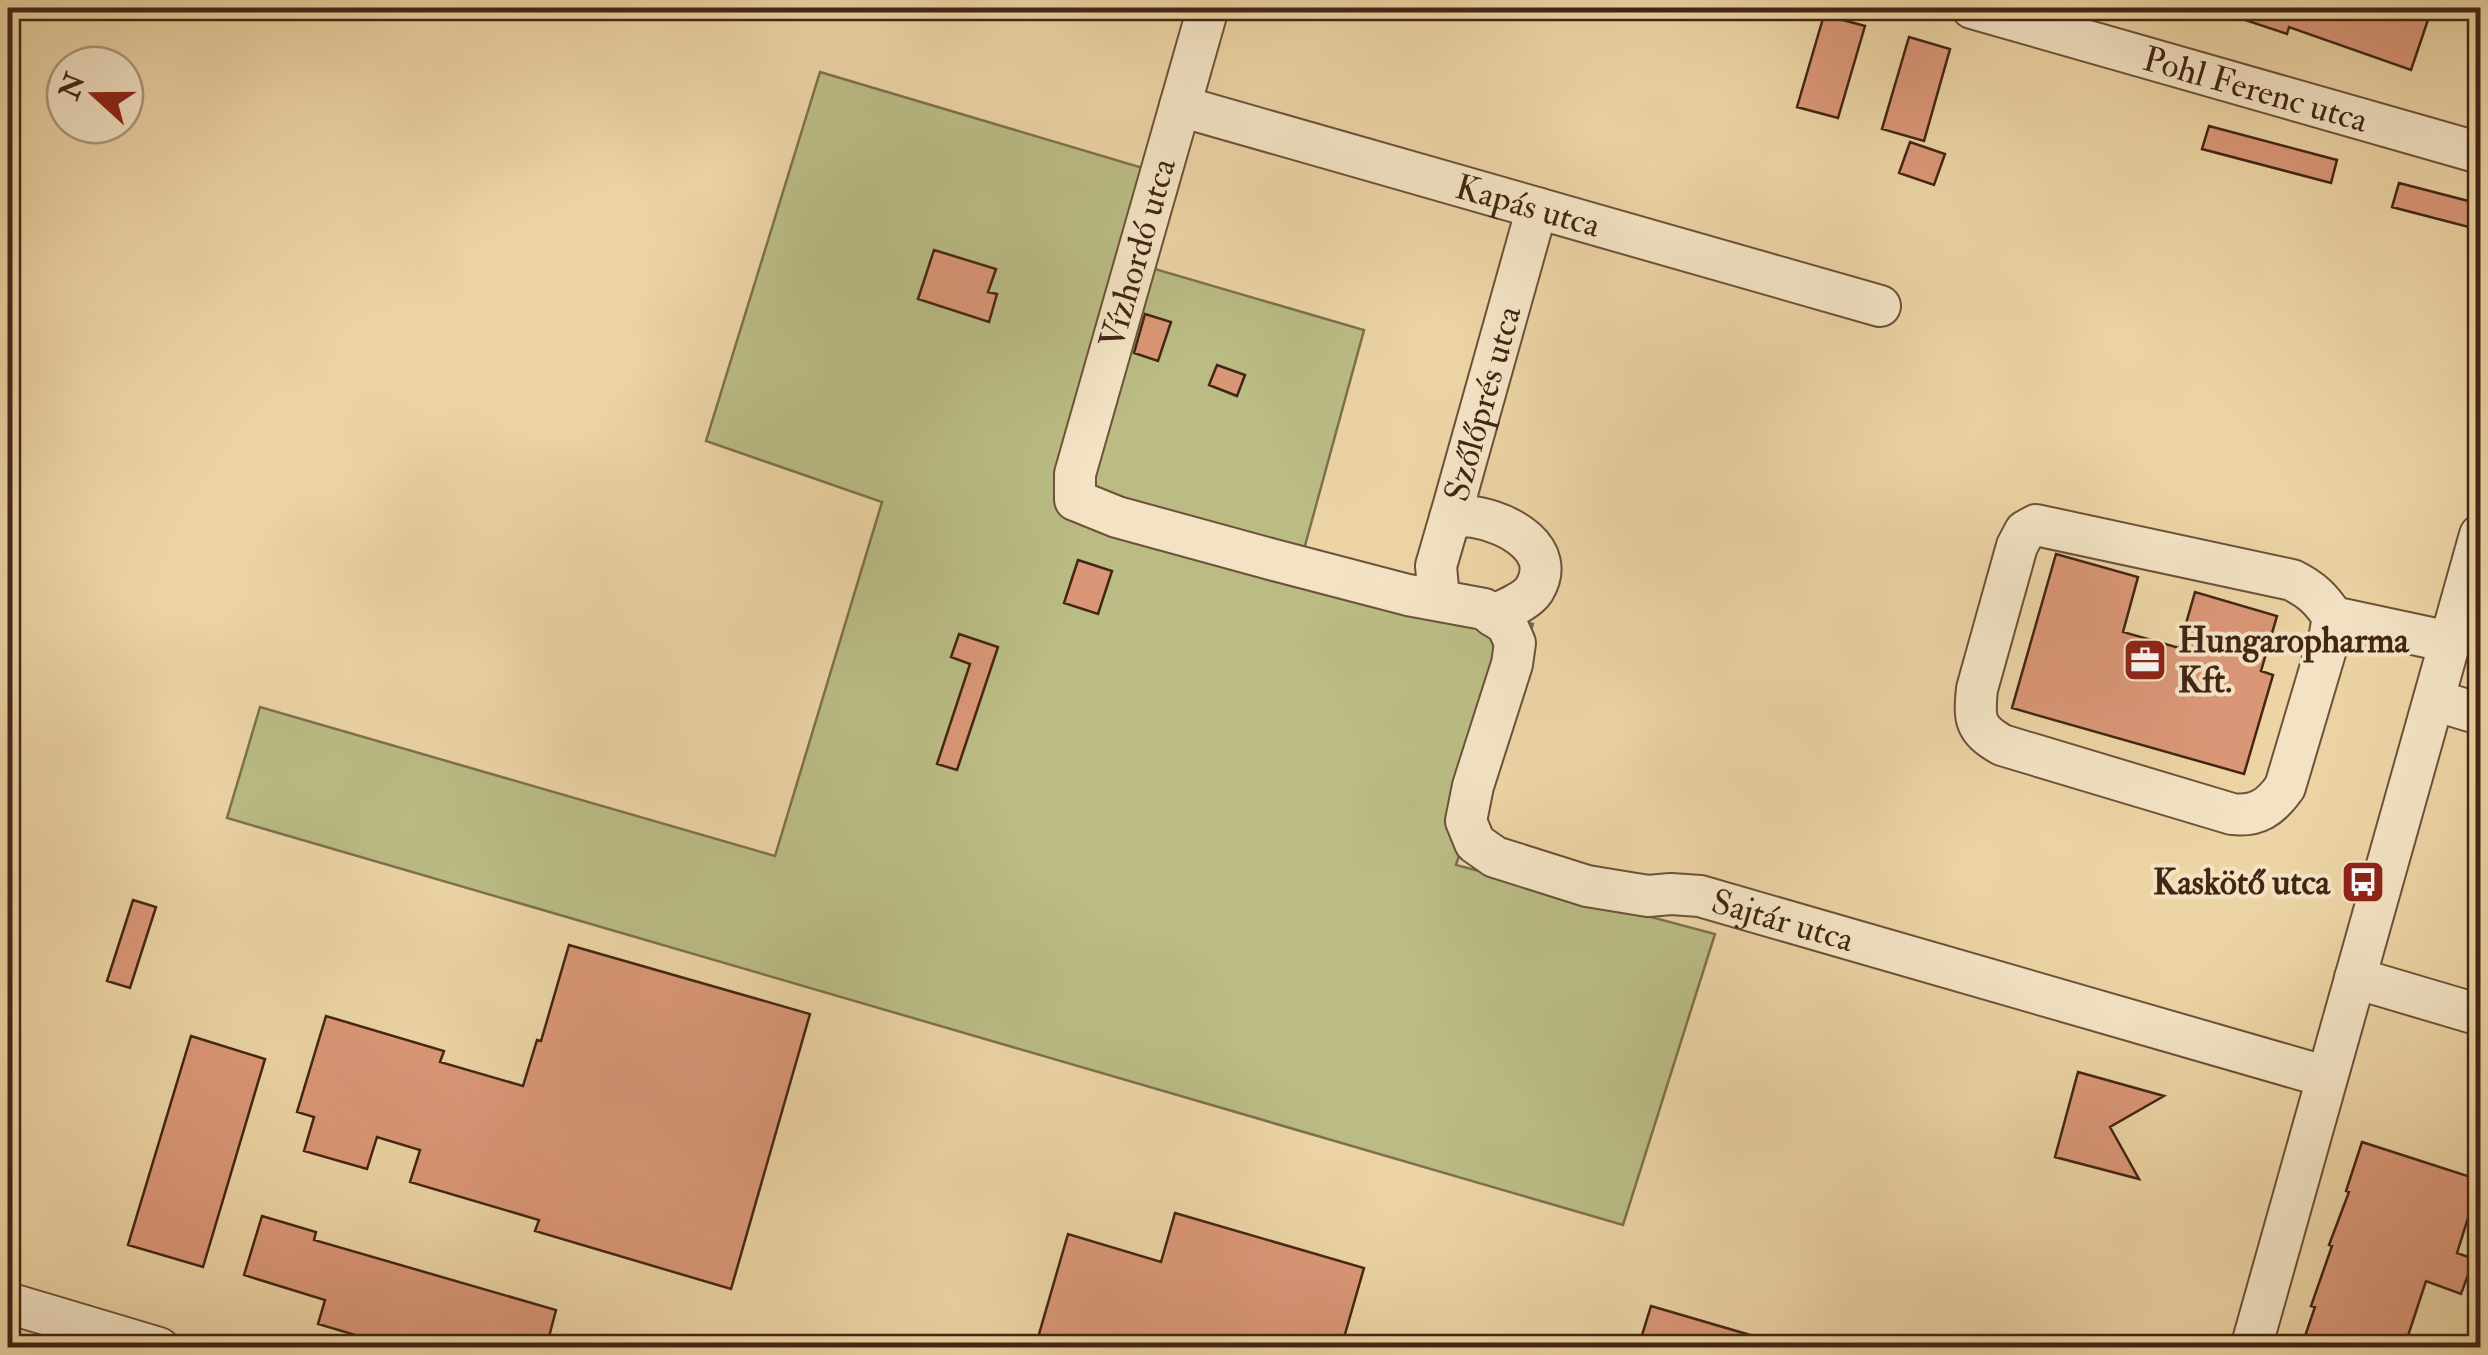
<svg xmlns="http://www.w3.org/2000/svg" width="2488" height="1355" font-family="'IM FELL Double Pica',serif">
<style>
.green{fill:#babc84;stroke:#7e704c;stroke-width:2.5}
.building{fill:#da9777;stroke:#432515;stroke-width:2.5}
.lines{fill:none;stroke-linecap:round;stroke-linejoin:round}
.minor-casing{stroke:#6d5139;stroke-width:44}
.minor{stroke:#f3e3c4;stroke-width:40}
.labels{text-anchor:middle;stroke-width:8;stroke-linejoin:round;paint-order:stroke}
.street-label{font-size:35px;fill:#432515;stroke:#f3e3c4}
.poi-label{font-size:35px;font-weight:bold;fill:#432515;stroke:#f3e3c4;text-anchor:start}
</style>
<rect width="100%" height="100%" fill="#ecd4a4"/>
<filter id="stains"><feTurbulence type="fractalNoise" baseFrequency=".002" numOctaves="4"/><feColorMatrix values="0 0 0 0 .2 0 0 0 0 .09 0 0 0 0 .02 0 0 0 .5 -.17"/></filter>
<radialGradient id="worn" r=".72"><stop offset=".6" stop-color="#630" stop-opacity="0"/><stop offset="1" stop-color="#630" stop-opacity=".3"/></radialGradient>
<path class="green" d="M820,72L1173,177L1141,265L1364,330L1300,564L1533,624L1456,865L1715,934L1623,1225L227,818L260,707L775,856L882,502L706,441Z"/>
<path class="building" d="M2219,8H2403L2429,17L2411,70L2289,27L2287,34L2218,11Z
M1824,15L1865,26L1838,118L1797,107Z
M1909,37L1950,49L1924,141L1882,129Z
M2209,126L2337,160L2331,183L2202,149Z
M1910,142L1945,154L1934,185L1899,173Z
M2399,183L2480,204V230L2392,207Z
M934,250L996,269L988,292L997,294L989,322L918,299Z
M1145,314L1171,322L1158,361L1134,353Z
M1217,365L1245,375L1237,396L1209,385Z
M2056,554L2138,577L2123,632L2179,648L2195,592L2277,616L2261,671L2273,675L2244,774L2012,708Z
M1078,560L1112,571L1098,614L1064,603Z
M959,634L998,647L957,770L937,764L970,664L951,657Z
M133,900L156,907L130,988L107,981Z
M569,945L810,1014L731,1289L535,1231L539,1220L410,1182L420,1150L377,1137L367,1169L304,1151L314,1117L297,1112L326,1016L444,1051L440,1062L523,1086L537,1040L541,1041Z
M191,1036L265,1059L203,1267L128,1245Z
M2078,1072L2164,1096L2110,1127L2139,1179L2055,1157Z
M2362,1142L2480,1180L2457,1253L2474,1259L2461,1294L2426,1281L2404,1348H2301L2315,1307L2311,1306L2332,1246L2329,1245L2349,1192L2346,1191Z
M1175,1213L1364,1268L1341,1348H1035L1068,1234L1161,1262Z
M262,1216L316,1232L314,1240L556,1310L546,1348H399L318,1324L325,1300L244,1275Z
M1651,1306L1774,1342L1773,1348H1638Z"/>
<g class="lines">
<defs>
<g id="minor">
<path id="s1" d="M1208,8L1075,474V500L1117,517L1274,560L1408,595L1484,609L1507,625L1515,643L1512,664L1473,786L1466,821L1475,843L1495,857L1587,886L1648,896L1671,894L1700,896L2327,1077"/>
<path id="s2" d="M1972,8L2480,153"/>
<path id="s3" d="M1180,106L1880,306"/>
<path d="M1450,518C1457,517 1466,516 1474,517C1507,522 1559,549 1534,590C1526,602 1505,609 1493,616"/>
<path id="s4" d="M1439,599L1436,566L1454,504L1537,208"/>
<path d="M2333,617L2329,639L2285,787C2271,807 2257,817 2232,814L2002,745C1974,729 1974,719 1977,689L2017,546L2025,531L2036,525L2292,580C2312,590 2321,599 2333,617L2450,642"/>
<path d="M2434,700L2480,714"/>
<path d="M2355,978L2480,1015"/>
<path d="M8,1303L159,1348"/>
<path d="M2251,1348L2480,535"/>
</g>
</defs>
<use href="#minor" class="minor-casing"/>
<use href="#minor" class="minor"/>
</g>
<defs>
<symbol id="office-square" viewBox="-11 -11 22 22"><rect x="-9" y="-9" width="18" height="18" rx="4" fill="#8f2418" stroke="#f3e3c4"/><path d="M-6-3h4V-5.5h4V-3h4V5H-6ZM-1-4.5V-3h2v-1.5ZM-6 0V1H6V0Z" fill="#fff"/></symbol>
<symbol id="bus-square" viewBox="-11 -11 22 22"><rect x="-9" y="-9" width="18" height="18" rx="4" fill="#8f2418" stroke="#f3e3c4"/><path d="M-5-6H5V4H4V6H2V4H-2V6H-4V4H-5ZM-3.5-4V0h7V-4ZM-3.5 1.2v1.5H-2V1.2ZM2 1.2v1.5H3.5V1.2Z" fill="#fff"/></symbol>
</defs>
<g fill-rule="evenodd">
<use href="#office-square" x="2120" y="635" width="50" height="50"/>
<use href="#bus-square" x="2338" y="857" width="50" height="50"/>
</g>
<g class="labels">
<g class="street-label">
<text dy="12" stroke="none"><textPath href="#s2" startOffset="295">Pohl Ferenc utca</textPath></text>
<text dy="12" stroke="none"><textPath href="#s3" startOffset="362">Kapás utca</textPath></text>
<text transform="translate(1137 253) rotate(-74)" y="12">Vízhordó utca</text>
<text dy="12" stroke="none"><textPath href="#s4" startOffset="202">Szőlőprés utca</textPath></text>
<text dy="12" stroke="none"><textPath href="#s1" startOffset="1512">Sajtár utca</textPath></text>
</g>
<g class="poi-label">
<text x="2178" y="652">Hungaropharma<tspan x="2178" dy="40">Kft.</tspan></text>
<text x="2330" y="894" text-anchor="end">Kaskötő utca</text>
</g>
</g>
<rect width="2488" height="1355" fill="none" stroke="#ecd4a4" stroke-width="40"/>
<rect x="10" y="10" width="2468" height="1335" fill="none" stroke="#432515" stroke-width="5"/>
<rect x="20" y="20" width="2448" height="1315" fill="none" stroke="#432515" stroke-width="2.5"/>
<g transform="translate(95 95) rotate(291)"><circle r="48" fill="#f3e3c4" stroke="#ad977e" stroke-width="2.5"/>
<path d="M0-8L18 38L0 25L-18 38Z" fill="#8f2418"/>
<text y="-15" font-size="28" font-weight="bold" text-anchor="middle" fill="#432515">N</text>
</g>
<rect width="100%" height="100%" filter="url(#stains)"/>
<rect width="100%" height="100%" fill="url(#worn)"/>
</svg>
